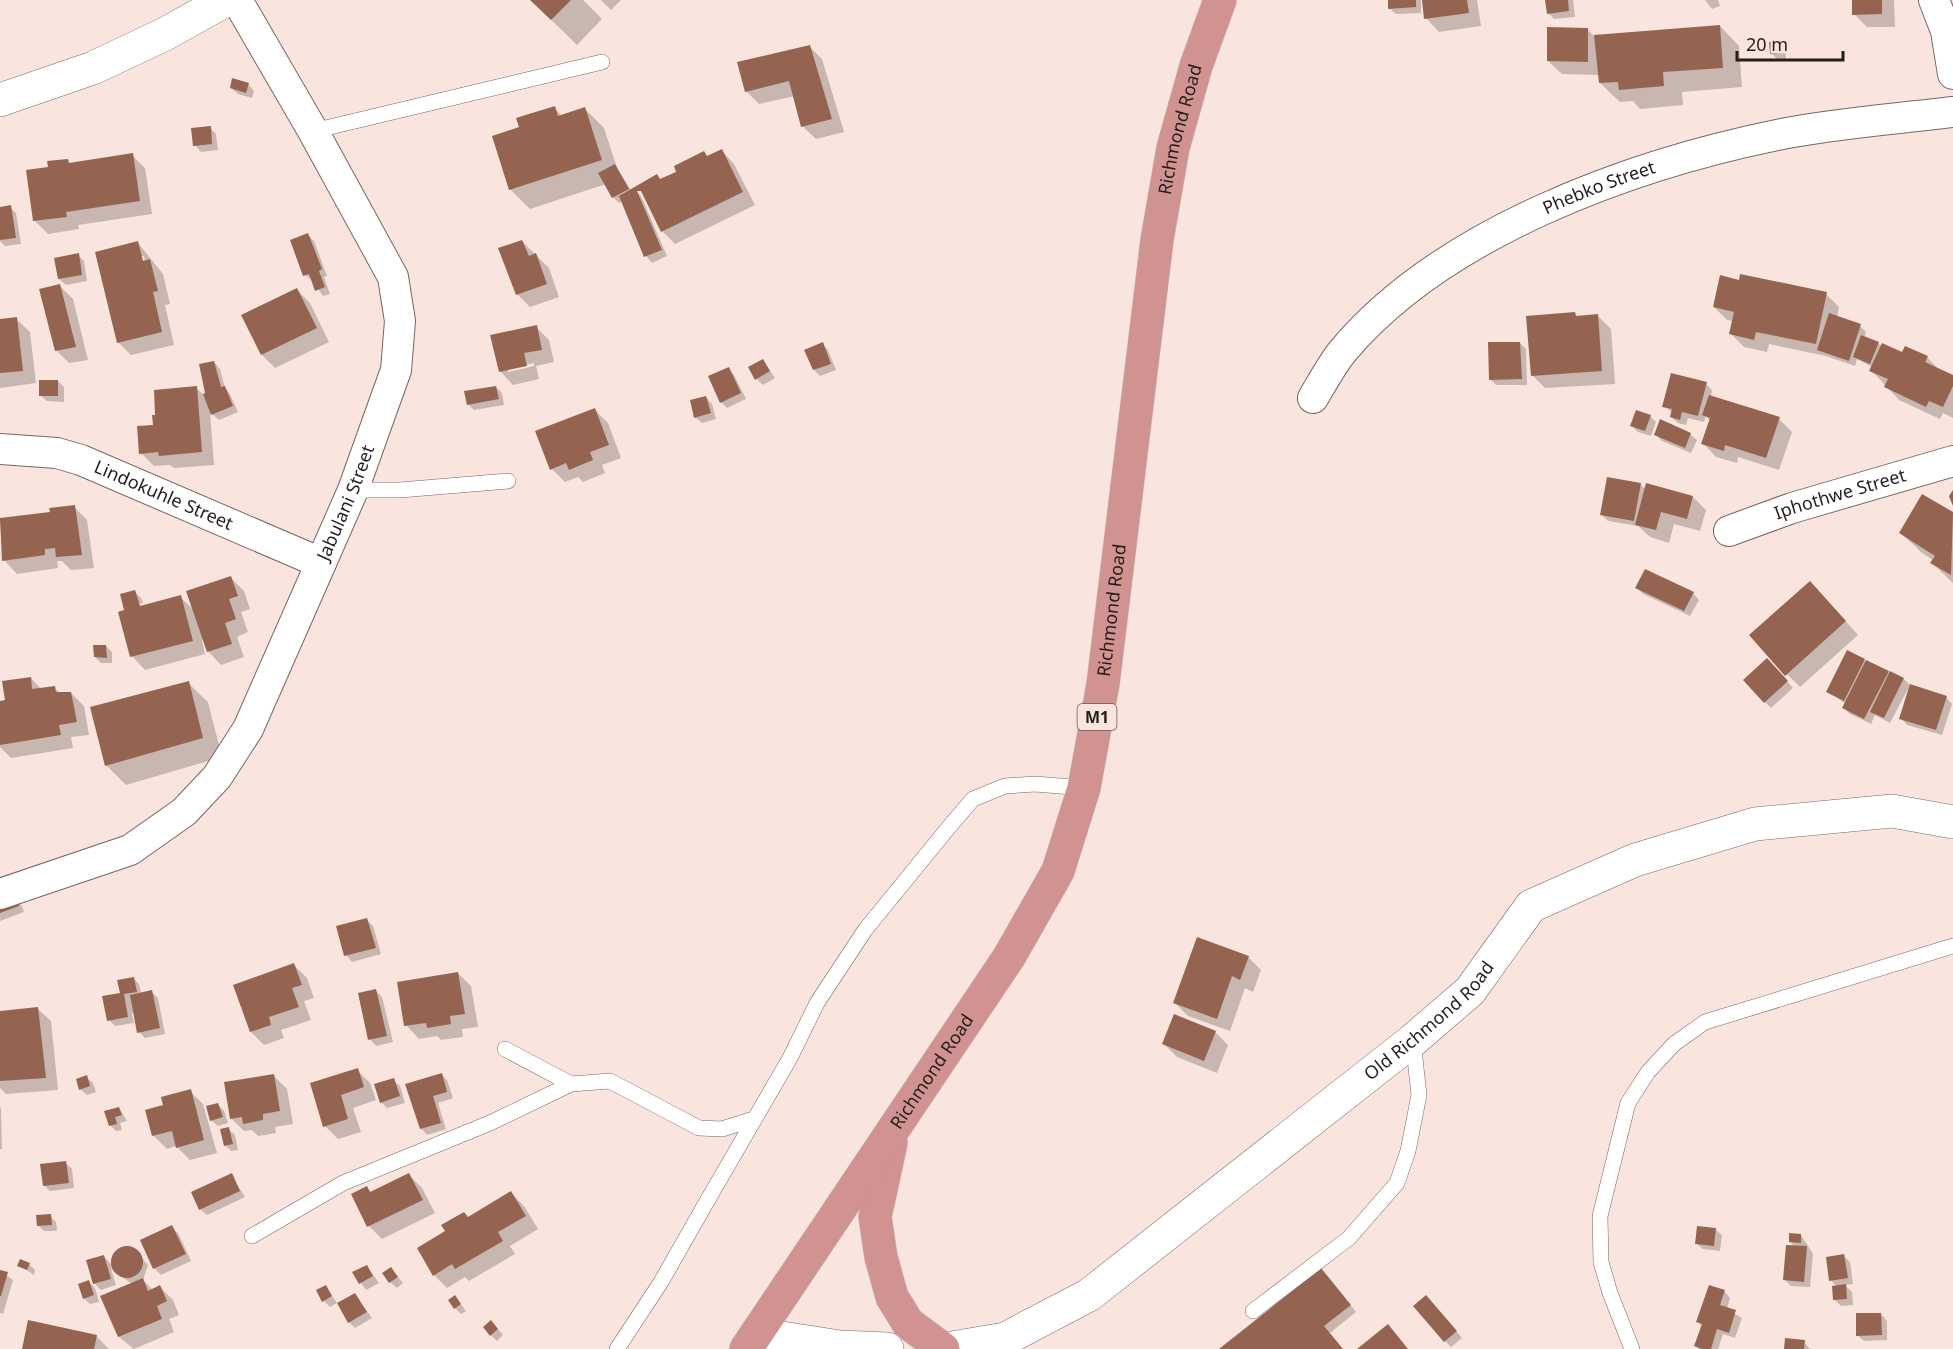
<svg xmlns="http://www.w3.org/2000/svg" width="1953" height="1349" font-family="'Noto Sans',sans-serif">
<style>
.shadow{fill:#0003;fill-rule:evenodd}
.building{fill:#956450}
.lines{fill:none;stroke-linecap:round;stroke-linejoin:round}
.service-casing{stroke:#786760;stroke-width:16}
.minor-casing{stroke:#786760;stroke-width:32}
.tertiary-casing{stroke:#786760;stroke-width:34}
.trunk-casing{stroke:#cfcecd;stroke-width:34}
.service{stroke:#fff;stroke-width:15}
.minor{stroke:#fff;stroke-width:30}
.tertiary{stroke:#fff;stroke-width:33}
.trunk{stroke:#d09392;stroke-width:33}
.labels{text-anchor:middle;stroke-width:4.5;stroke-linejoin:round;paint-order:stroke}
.shield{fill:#f9e5dd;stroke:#655a55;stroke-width:1.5}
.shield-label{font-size:16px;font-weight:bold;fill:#251e1b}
.street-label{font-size:18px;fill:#251e1b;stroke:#f9e5dd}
</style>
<rect width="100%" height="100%" fill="#f9e5dd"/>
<path class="shadow" d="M531,0H583L602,19L577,45Z
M601,0H621L611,10Z
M1389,0H1421V13L1396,14L1389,8Z
M1423,0H1477L1481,26L1439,32L1426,18Z
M1547,0H1573L1575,17L1554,19L1548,13Z
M1705,0H1718L1720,6L1712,9Z
M1854,0H1894L1895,27H1867L1854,14Z
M1720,26L1739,46L1742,87L1682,92L1683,105L1640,109L1633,101L1620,102L1600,83L1599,75L1562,74L1548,61L1588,30L1594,36Z
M1779,42L1785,48L1786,59H1777L1771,53Z
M809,46L822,59L844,132L816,139L802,126L795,96L759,104L746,91Z
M248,84L254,91L252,98L238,94L231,88Z
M554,108L562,116L585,109L604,128L617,168L632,192L635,190L641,196L667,256L652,263L646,256L622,201L619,203L613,197L606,184L530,209L510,189L521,128Z
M210,128L216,134L218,150L201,152L195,145Z
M721,150L734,164L755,205L675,244L662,231L645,197L637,186L657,176L661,180Z
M132,155L145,168L152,214L78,225L79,229L48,234L35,221L50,168L67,160L71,164Z
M10,207L16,213L21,244L5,246L0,241V209Z
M308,235L314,241L327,276L324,277L330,294L323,296L313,281L305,275Z
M522,241L549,268L559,297L530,307L517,294Z
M138,243L163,274L170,304L165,305L174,345L131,355L118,342ZM140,256H144L146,268Z
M78,255L84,261L87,281L66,285L59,279Z
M60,286L73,299L88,360L69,363L56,350Z
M297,290L310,303L329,342L275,368L262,355Z
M1826,294L1839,307L1837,318L1860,326L1866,332L1864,338L1903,354L1927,357L1940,371L1953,377V418L1943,413L1940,419L1899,400L1871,370L1872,367L1857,359L1855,366L1826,356L1769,344L1767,352L1744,347L1731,334L1733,321L1727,320L1714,307Z
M1575,314L1579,318L1598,316L1611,329L1615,384L1545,388L1532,375Z
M16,319L30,332L36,383L0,388V321Z
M536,327L549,340L554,362L536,366L539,379L513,385L500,371ZM534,363V366L508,372V369Z
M1520,343L1526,349L1527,385H1496L1490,379Z
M822,344L828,350L836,370L820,376L814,370L806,350Z
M763,361L775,378L763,385L757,379Z
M214,362L220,369L225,388L230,394L238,412L219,420L210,412L214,465L174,468L170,465L154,466L141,453L154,426L196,388L204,395L207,394Z
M728,369L734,375L746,399L727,408L721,402Z
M58,381L64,387V402L47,401L40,395Z
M1706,384L1712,390L1711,397L1779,419L1792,432L1779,470L1738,457L1737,463L1716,457L1703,443L1710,421L1706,416L1704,422L1688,418L1686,425L1678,423L1671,417L1673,413L1664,406Z
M496,387L502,393L504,405L474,410L468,404Z
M706,397L712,404L716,419L702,423L695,417Z
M594,409L608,423L621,458L602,465L605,473L583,482L578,477L565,482L552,469Z
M1650,416L1656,422L1651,436L1638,432L1632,426Z
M1655,434H1690L1697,440L1691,453L1662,441Z
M1640,484L1646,490L1693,497L1706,510L1700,531L1674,524L1669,543L1650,537L1638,526L1608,521L1602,515Z
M1923,496L1953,514V583L1932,563L1934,561L1921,552L1901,533Z
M74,507L87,520L94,568L71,570L62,561H57L58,568L17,574L4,560L0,520L52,513Z
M231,578L244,591L250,609L241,612L248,632L237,637L244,657L221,665L208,651L204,639L202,640L205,654L145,670L132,656L120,613L127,611L122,595L135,592L141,598L143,603L127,607V611L180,597L195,611L188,592Z
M1637,588L1693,593L1699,600L1690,616L1643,594Z
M1823,596L1858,635L1800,687L1787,674Z
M106,646L112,652V663H101L95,657Z
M1864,660L1904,679L1911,686L1946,697L1952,704L1942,735L1907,725L1901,718L1909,687L1890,723L1875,715L1871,724L1850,714L1844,708L1846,704L1828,691Z
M1773,666L1793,688L1771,708L1765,702Z
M31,678L41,689L54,687L61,694L71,693L84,706L89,735L71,737L73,748L11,758L0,747V702L7,701Z
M188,683L208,702L222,757L126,785L106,765Z
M0,901L20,902L24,912L0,921Z
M367,920L373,926L381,954L352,962L346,955Z
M1248,957L1261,970L1253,992L1245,988L1230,1031L1188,1016L1175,1003Z
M294,965L307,978L314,998L304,1001L311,1020L281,1030L284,1038L264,1045L251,1032Z
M458,973L471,986L478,1027L462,1029L463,1037L441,1040L437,1036L419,1039L406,1025Z
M133,978L139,984L141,994L152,992L158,998L165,1034L145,1038L139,1032L135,1012L132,1013L134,1023L115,1026L109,1020Z
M376,991L382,997L393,1042L376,1046L370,1039Z
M37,1008L51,1021L58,1090L6,1094L0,1088V1012Z
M1215,1032L1228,1045L1217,1073L1177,1057L1164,1044Z
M357,1070L370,1083L376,1100L353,1108L361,1132L338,1139L325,1126L312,1084Z
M441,1074L447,1080L453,1098L438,1103L446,1129L427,1135L421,1128L407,1085Z
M273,1075L287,1089L293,1124L275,1127L276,1133L258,1136L252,1130L244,1131L231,1118Z
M86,1077L93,1083L96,1092L87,1095L80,1089Z
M393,1080L400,1086L405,1103L387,1108L381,1102Z
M190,1091L203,1104L217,1153L190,1160L176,1146L167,1149L154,1136L147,1111L165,1106Z
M218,1105L224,1111L228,1123L218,1126L211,1120Z
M0,1107L1,1108L2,1149H0Z
M119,1108L127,1121L120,1123L122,1130L116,1131L110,1125Z
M228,1129L235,1135L238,1150L231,1151L225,1145Z
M66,1163L72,1169L74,1188L50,1191L44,1185Z
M231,1175L245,1197L207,1215L200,1209Z
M409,1175L422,1188L435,1213L382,1239L369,1226L367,1188L372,1193Z
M511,1193L524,1206L538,1229L510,1246L515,1254L469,1281L465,1277L447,1288L434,1275L469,1218Z
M50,1216L56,1222L57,1231H44L38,1225Z
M172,1227L178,1233L191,1261L161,1275L154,1268L142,1241Z
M1715,1229L1722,1235L1720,1251L1703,1249L1696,1243Z
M1801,1235L1813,1254L1810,1287L1791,1286L1785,1280L1795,1247L1790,1242Z
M128,1247L136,1251L148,1265L143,1280L153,1290L160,1287L173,1300L179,1315L169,1319L174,1332L134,1349L119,1337L102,1297L132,1284L111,1269L116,1285L101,1290L94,1283L103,1256L111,1264L115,1253Z
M1844,1256L1850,1262L1853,1284L1845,1285L1852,1292L1853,1305L1841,1306L1834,1299L1837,1287L1831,1280Z
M29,1264L35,1270L34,1275L19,1265Z
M367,1266L379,1283L366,1290L354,1273Z
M391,1269L403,1283L397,1288L390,1282Z
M0,1271L13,1280L3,1314L0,1313Z
M1327,1276L1356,1312L1330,1333L1342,1349H1222Z
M89,1282L95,1288L99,1302L90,1304L84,1298Z
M326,1287L337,1303L330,1307L324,1301Z
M1724,1291L1730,1298L1727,1309L1742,1318L1735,1338L1723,1334L1718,1349H1699L1696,1346L1703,1327L1698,1322Z
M355,1295L372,1318L355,1328L349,1322Z
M455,1297L466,1311L461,1314L455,1308Z
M1432,1303L1462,1338L1451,1347L1445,1341Z
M1881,1314L1887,1321V1340L1864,1341L1857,1335Z
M497,1328L503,1335L497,1341L491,1335Z
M96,1336L109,1349H23Z
M1804,1342L1810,1349H1786Z"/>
<path class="building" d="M530,0H571L551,20Z
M1388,0H1416V7L1388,9Z
M1422,0H1467L1469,13L1424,19Z
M1545,0H1568L1569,11L1547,14Z
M1852,0H1882V14L1852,15Z
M1720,25L1723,68L1663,72L1664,86L1619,90L1618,82L1599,83L1594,35Z
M1547,27L1588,28V62L1547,61Z
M1780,41L1781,53L1770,54L1769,42Z
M810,45L832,119L801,127L789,81L745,92L737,62Z
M232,78L249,83L246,93L230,88Z
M555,106L558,116L585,107L602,160L509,190L492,136L519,127L516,118Z
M211,126L212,144L193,146L191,128Z
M722,149L743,192L661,232L641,191H637L662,250L644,257L619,196L657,174L660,179L676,172L674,166L704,151L707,156Z
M133,153L140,201L66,212L67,217L33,221L26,170L48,167L47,161L68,159L69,163Z
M615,164L629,189L612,198L598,173Z
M11,205L16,238L0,240V207Z
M308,233L322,269L319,271L325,287L315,291L309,274L303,276L290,240Z
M522,240L529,256L536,253L547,284L516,295L498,248Z
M138,241L143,261L150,259L158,291L153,292L162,332L117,343L95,252Z
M79,253L82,275L58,279L54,258Z
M1740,274L1827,292L1816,344L1756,332L1754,340L1729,334L1734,312L1713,307L1720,275L1739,280Z
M60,284L76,347L55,351L39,289Z
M297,288L317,328L261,355L241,315Z
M1575,312L1576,316L1598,314L1602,371L1531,376L1526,316Z
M1829,313L1861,324L1849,361L1817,350Z
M17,317L23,371L0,373V319Z
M537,325L542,350L524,353L527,366L499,372L490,335Z
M1861,335L1879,342L1870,364L1853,357Z
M823,342L831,364L813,370L804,350Z
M1488,342H1520L1522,379L1489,380Z
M1882,343L1902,352L1905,346L1928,356L1925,362L1953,375V386L1943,407L1929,401L1926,407L1884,387L1888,379L1869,371Z
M763,359L770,371L755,380L748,367Z
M214,361L221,387L225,386L233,406L211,415L203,394L205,393L199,364Z
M729,367L741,393L720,403L708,376Z
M1671,373L1707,382L1698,416L1682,412L1680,420L1670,417L1672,409L1662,407Z
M39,380H58V396H39Z
M197,386L202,452L159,456L158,452L139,454L137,426L153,425L152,415H155L154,390Z
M496,386L499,399L467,405L464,391Z
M1709,395L1780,417L1766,458L1725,445L1724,451L1701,444L1710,418L1702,415Z
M706,396L711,413L694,418L690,400Z
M595,408L609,445L590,452L593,460L569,470L566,463L550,470L535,431Z
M1636,410L1651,415L1645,431L1630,426Z
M1660,419L1691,433L1685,448L1654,435Z
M1607,477L1641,483L1634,521L1600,515Z
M1646,483L1693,496L1687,519L1661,512L1656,530L1635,525Z
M1953,490V506L1949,496Z
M1922,494L1953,512L1951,575L1930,563L1935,556L1899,533Z
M75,505L82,555L56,557L55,548L45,549V555L2,561L0,518L50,512L49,508Z
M1645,569L1694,592L1684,611L1635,588Z
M231,576L238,596L229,599L236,619L225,623L232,644L207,652L186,591Z
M1810,581L1846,621L1785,676L1749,635Z
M135,590L140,606L181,595L193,641L130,657L118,612L124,610L120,594Z
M93,645H106L107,658L94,657Z
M1847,650L1865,659L1844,701L1826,692Z
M1767,658L1788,681L1764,703L1743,680Z
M1866,660L1889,671L1864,719L1842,708Z
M1890,671L1904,678L1884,718L1870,712Z
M31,677L32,689L55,686L56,692H71L77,722L59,725L61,735L0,745V701L5,700L2,681Z
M189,681L203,738L105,766L90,707Z
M1910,684L1947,696L1936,730L1899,719Z
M14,894L19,906L0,913V899Z
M367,918L376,948L344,956L336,926Z
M1197,937L1249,956L1240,980L1232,976L1217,1019L1173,1003Z
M294,963L302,985L292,988L299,1007L269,1017L271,1025L250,1032L233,985Z
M458,972L465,1014L450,1016L451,1024L427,1028L426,1023L404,1026L397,982Z
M134,977L137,992L124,994L128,1017L107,1021L102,996L120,993L117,980Z
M376,989L387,1036L368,1040L358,993Z
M152,990L160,1028L137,1033L130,995Z
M38,1007L46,1078L0,1081V1011Z
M1174,1014L1216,1031L1204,1061L1162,1044Z
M358,1068L364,1087L341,1095L348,1119L323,1127L310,1083Z
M442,1073L447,1092L433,1096L441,1123L420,1129L405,1084Z
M274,1074L280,1111L263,1114V1120L243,1124L242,1117L230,1119L224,1082Z
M87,1075L90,1086L79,1090L76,1079Z
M394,1078L400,1096L380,1103L374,1084Z
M191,1089L204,1140L176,1148L172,1131L152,1136L145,1110L163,1105L161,1097Z
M218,1103L223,1117L210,1121L206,1106Z
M119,1107L122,1115L115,1117L117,1124L109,1126L104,1111Z
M229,1127L233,1144L224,1146L220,1129Z
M66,1161L69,1183L43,1186L40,1164Z
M232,1173L240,1191L199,1210L191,1192Z
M409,1173L423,1200L367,1227L351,1194L367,1186L370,1192Z
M511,1191L526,1216L498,1232L503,1241L455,1269L452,1264L433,1276L417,1248L445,1231L441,1225L464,1212L468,1217Z
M51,1214L52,1225L37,1226L36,1215Z
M172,1225L186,1254L153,1269L140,1240Z
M1697,1226L1716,1228L1714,1246L1695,1244Z
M1789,1233L1801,1234V1243L1789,1242Z
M1786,1245L1807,1246L1804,1282L1783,1280Z
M111 1262a16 16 0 1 1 32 0a16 16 0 1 1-32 0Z
M1844,1254L1848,1278L1829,1281L1826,1257Z
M104,1255L111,1279L93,1284L86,1260Z
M20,1259L30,1263L27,1270L17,1266Z
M367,1265L373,1276L359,1284L352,1272Z
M391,1267L398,1277L389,1283L382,1273Z
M1321,1268L1351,1305L1324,1326L1343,1349H1219Z
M0,1270L8,1272L1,1296H0Z
M143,1278L148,1291L160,1285L167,1301L157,1306L162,1319L118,1337L100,1296Z
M89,1280L94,1295L83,1299L78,1284Z
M1846,1284L1847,1299L1833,1300L1832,1286Z
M326,1285L332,1296L322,1302L316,1290Z
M1709,1285L1725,1290L1720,1305L1736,1310L1729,1333L1717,1329L1711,1349H1702L1694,1346L1702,1324L1696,1322Z
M355,1293L367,1312L348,1323L337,1303Z
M455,1295L461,1304L454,1309L448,1300Z
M1426,1295L1457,1331L1444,1342L1413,1306Z
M1856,1313H1881L1882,1335L1856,1336Z
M28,1320L97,1335L94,1349H22Z
M491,1320L498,1329L490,1336L483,1327Z
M1388,1324L1408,1349H1357Z
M1785,1338L1805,1340L1804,1349H1784Z"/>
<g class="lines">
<defs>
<path id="service" d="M313,131L602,62
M353,490H400L508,481
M505,1049L571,1084
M252,1236L343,1183L490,1123L571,1084L610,1081L699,1128L722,1129L754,1119
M1253,1311L1349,1238L1397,1183L1408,1151L1419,1095L1413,1040
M617,1349L661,1282L706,1203L790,1058L817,1003L865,930L949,827L973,799L1005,786L1035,784L1084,788
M1632,1349L1610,1293L1601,1262L1600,1216L1628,1103L1648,1072L1674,1044L1705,1022L1953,946"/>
<g id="minor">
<path d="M1934,0L1946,31L1953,74"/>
<path id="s1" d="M1313,398C1322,383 1331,366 1342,352C1442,232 1633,164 1782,134C1838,123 1896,119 1953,112"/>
<path id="s2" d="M0,449L57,453L81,460L321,563"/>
<path id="s3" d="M1729,531L1792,508L1953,461"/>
<path id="s4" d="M0,894L130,850L184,812L217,777L248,729L321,563L353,490L396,370L400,321L393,277L313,131L237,0"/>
</g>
<g id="tertiary">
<path d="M0,100L93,68L165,34L226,0"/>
<path d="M756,1334L840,1347L887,1349"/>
<path id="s5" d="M946,1349L1005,1339L1089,1295L1413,1040L1470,991L1531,906L1635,860L1755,824L1892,811L1953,822"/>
</g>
<g id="trunk">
<path d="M891,1143L875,1217L881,1257L892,1297L908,1323L943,1349"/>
<path id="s6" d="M746,1349L1009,957L1058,871L1084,788L1103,684L1157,240L1173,148L1196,66L1220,0"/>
</g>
</defs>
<use href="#service" class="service-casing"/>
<use href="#minor" class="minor-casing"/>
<use href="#tertiary" class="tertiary-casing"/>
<use href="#trunk" class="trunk-casing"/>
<use href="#service" class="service"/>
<use href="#minor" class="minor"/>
<use href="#tertiary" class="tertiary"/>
<use href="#trunk" class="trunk"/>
</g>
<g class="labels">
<rect class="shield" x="1077.5" y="704" width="39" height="26" rx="4.5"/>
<g class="shield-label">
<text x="1097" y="723">M1</text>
</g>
<g class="street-label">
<text dy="6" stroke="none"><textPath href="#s6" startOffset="1324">Richmond Road</textPath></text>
<text dy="6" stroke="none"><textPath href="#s1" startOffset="363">Phebko Street</textPath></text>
<text dy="6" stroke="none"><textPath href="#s2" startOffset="172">Lindokuhle Street</textPath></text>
<text dy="6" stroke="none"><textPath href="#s3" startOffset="117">Iphothwe Street</textPath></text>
<text dy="6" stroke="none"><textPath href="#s4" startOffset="555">Jabulani Street</textPath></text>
<text dy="6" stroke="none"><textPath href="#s6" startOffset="838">Richmond Road</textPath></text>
<text dy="6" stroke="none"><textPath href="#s5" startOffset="592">Old Richmond Road</textPath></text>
<text dy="6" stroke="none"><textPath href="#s6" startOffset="334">Richmond Road</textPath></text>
</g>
</g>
<path d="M1737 51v9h106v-9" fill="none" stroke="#251e1b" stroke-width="3"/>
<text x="1746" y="51" font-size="18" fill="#251e1b" stroke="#f9e5dd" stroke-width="4.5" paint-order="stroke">20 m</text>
</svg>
